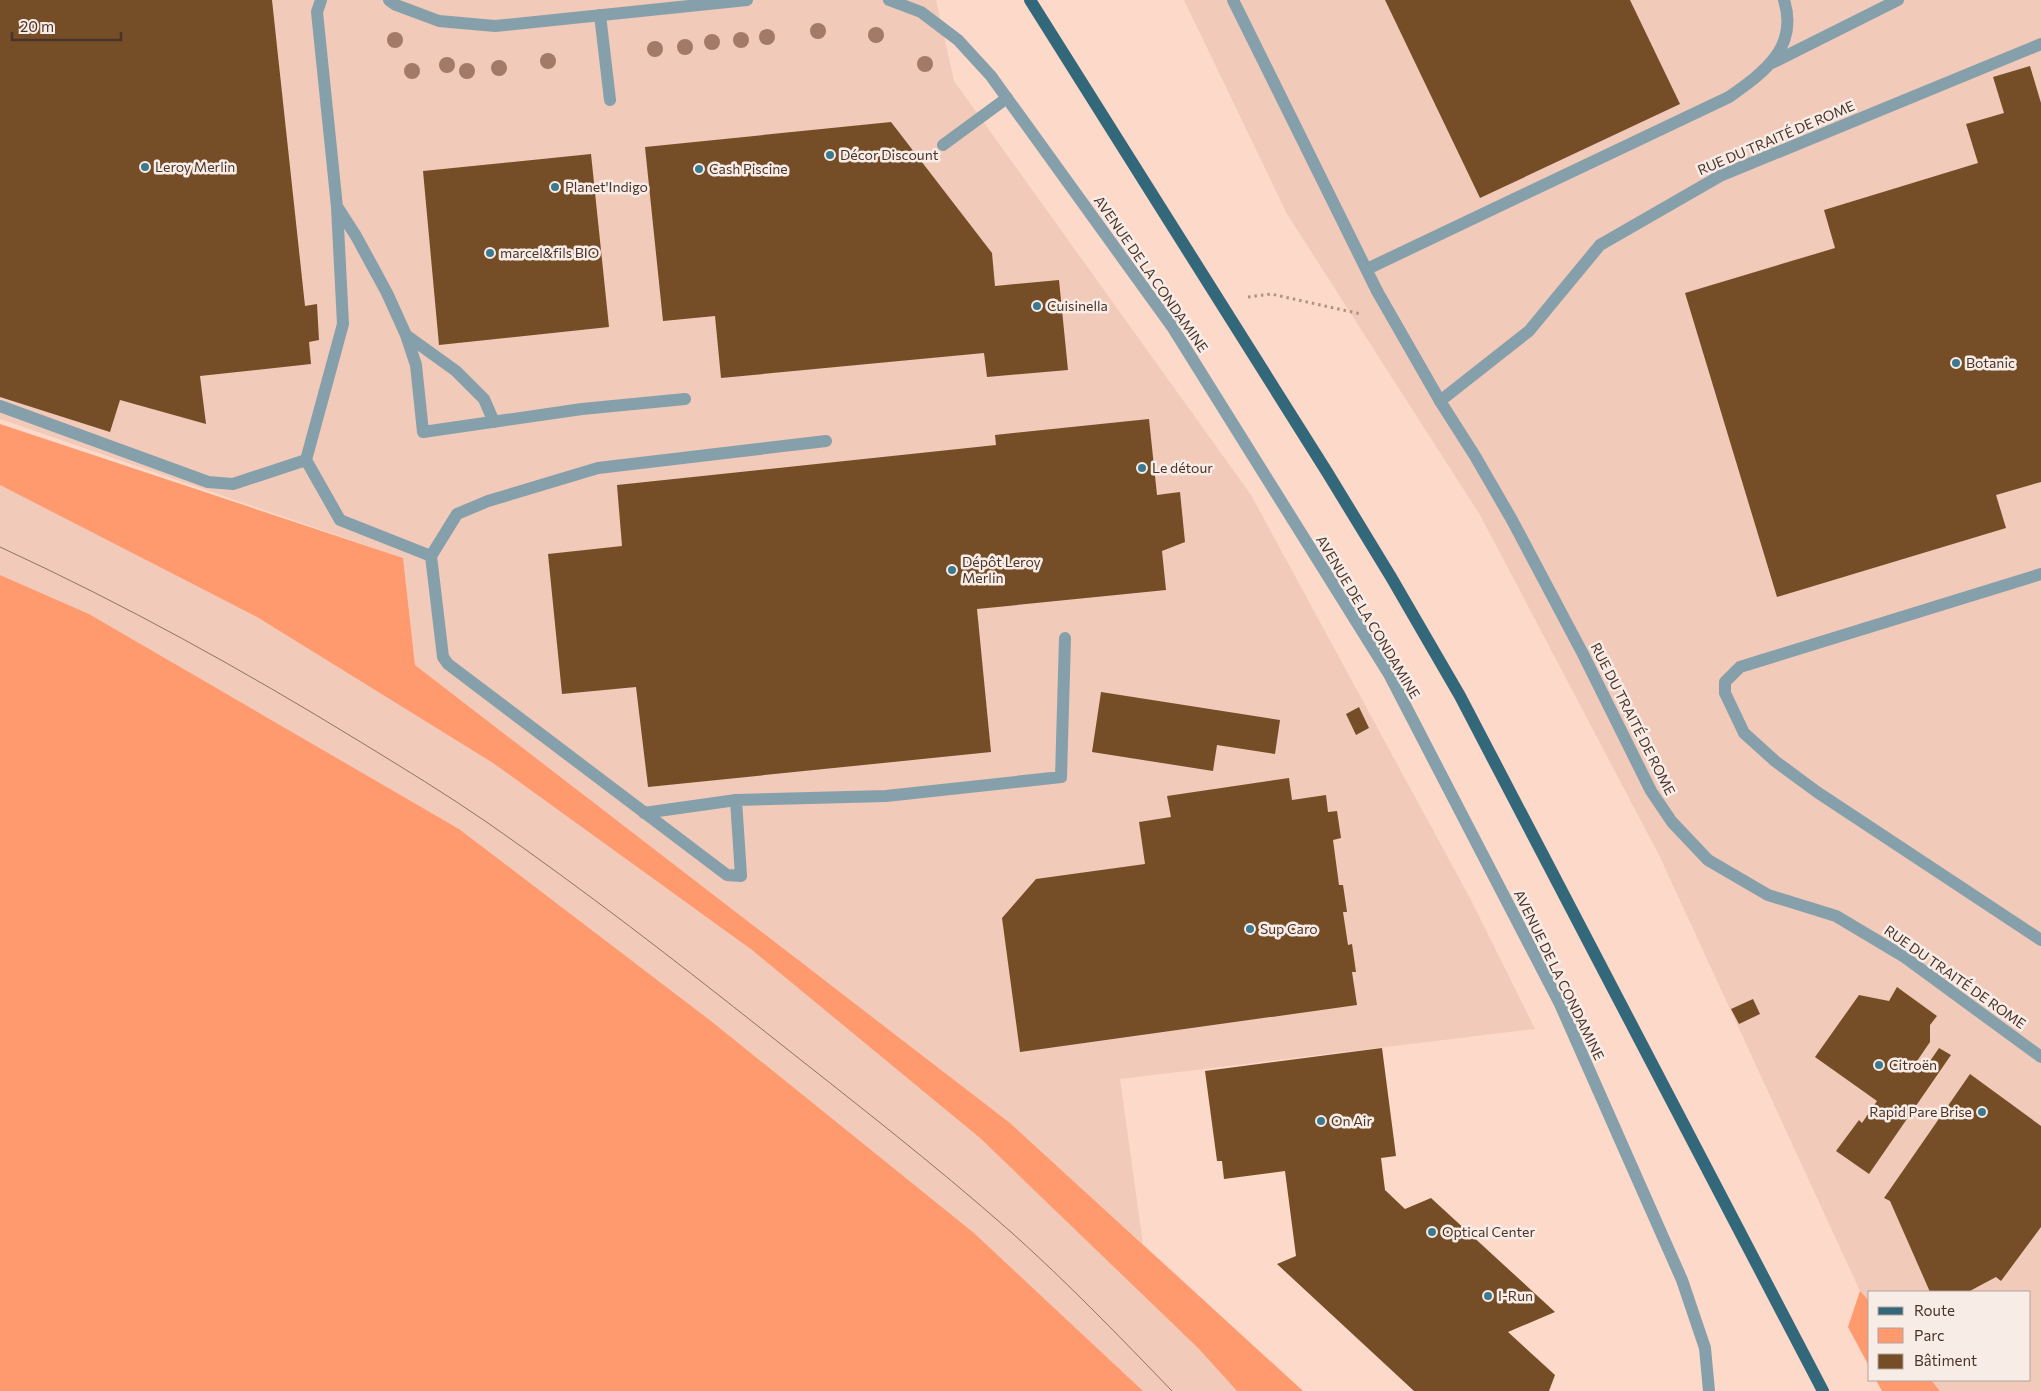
<svg xmlns="http://www.w3.org/2000/svg" width="2041" height="1391" font-family="Commissioner,sans-serif">
<style>
.built{fill:#f1cab9}
.green{fill:#ff996e}
.building{fill:#754e27}
.lines{fill:none;stroke-linecap:round;stroke-linejoin:round}
.path{stroke:#b09285;stroke-width:3;stroke-dasharray:2.5 4;stroke-linecap:butt}
.lane{stroke:#85a0aa;stroke-width:12}
.street{stroke:#85a0aa;stroke-width:12}
.primary{stroke:#33687b;stroke-width:12}
.tram{stroke:#8f7367;stroke-width:1}
.tree{fill:#a37967}
.poi-dot{fill:#3b798f;stroke:#f8ece7;stroke-width:2}
.labels{text-anchor:middle;stroke-width:5;stroke-linejoin:round;paint-order:stroke}
.street-label{font-size:14px;fill:#4a3329;stroke:#f8ece7}
.poi-label{font-size:14px;fill:#4a3329;stroke:#f8ece7;text-anchor:start}
</style>
<rect width="100%" height="100%" fill="#fdd9ca"/>
<path class="built" d="M0,0H936L954,81L1251,495L1472,902L1535,1029L1120,1079L1143,1244L1010,1123L415,665L403,558L0,419Z
M1184,0H2041V1391H1940L1931,1380H2030V1292H1870V1302L1860,1291L1659,855L1480,515L1287,214Z
M0,485L257,617L493,763L752,950L980,1138L1198,1348L1237,1391H1143L974,1233L711,1021L459,829L89,614L0,575Z"/>
<path class="green" d="M0,424L403,558L415,665L1010,1123L1303,1391H1237L1198,1348L980,1138L752,950L493,763L257,617L0,485Z
M0,575L89,614L459,829L711,1021L974,1233L1143,1391H0Z
M1860,1291L1870,1302V1368L1848,1327Z
M1876,1380H1931L1940,1391H1882Z"/>
<path class="building" d="M0,0H272L305,306L317,304L319,340L309,342L311,364L200,376L206,424L120,400L110,432L0,397Z
M1385,0H1630L1680,104L1480,198Z
M2030,66L2041,103V482L1996,495L2006,528L1777,597L1685,293L1835,248L1824,210L1978,163L1966,124L2004,113L1993,77Z
M891,122L992,253L995,286L1059,280L1068,370L987,377L984,353L721,378L715,316L663,321L645,147Z
M591,154L609,327L439,345L423,171Z
M1149,419L1157,495L1180,492L1185,542L1162,551L1166,590L977,609L991,752L648,787L636,687L562,694L548,554L622,546L617,485L996,445L995,435Z
M1101,692L1280,720L1275,754L1217,745L1213,771L1092,752Z
M1359,707L1369,728L1356,735L1346,714Z
M1289,778L1292,800L1326,795L1328,812L1337,811L1341,838L1333,840L1339,885H1343L1347,912H1343L1348,945L1352,944L1356,972H1352L1357,1005L1020,1052L1002,918L1036,879L1145,864L1139,822L1171,817L1167,796Z
M1897,987L1937,1016L1930,1025V1042L1917,1061L1926,1067L1939,1048L1951,1055L1869,1174L1836,1151L1859,1120L1862,1123L1877,1101L1815,1057L1859,995L1889,1001Z
M1753,999L1760,1014L1739,1024L1731,1009Z
M1382,1048L1396,1156L1381,1158L1385,1190L1405,1209L1431,1198L1555,1312L1508,1332L1555,1375L1549,1391H1414L1277,1264L1296,1256L1285,1171L1224,1179L1222,1161H1217L1205,1071Z
M1970,1074L2041,1126V1227L2001,1281L1996,1277L1968,1292H1930L1890,1201L1884,1198Z"/>
<g class="lines">
<path class="path" d="M1248,297L1271,294L1361,314"/>
<path class="lane" d="M1233,0L1377,291
M600,15L610,100
M1772,63L1898,0
M943,145L1007,98
M338,208L356,236L387,293L406,335L416,365L423,432L582,409L685,399
M1367,269L1729,97C1763,73 1799,48 1784,0
M406,335L456,371L484,399L494,422
M1440,401L1529,331L1600,245L1720,176L2041,44
M0,406L208,482L233,484L306,460L343,324L337,207L317,12L321,0
M306,460L340,520L431,556L443,657L448,664L727,875L741,876L736,800L886,796L1061,777L1065,638
M431,556L457,514L488,501L598,468L826,441
M2041,574L1740,667L1725,682V693L1744,733L1775,761L1817,792L2041,940
M644,813L736,800"/>
<path class="street" d="M389,0L396,5L439,21L495,26L747,0
M889,0L921,12L958,40L991,76L1173,328L1389,674L1560,1004L1682,1280L1705,1348L1709,1391
M1377,291L1440,401L1475,456L1512,520L1583,654L1651,791L1672,822L1708,860L1768,895L1836,916L1903,956L2041,1057"/>
<path class="primary" d="M1030,0L1327,472L1391,577L1460,696L1823,1391"/>
<path class="tram" d="M0,547C124,604 243,670 359,741C403,768 446,794 488,823C584,890 676,961 768,1034C850,1099 933,1163 1011,1232C1067,1282 1120,1337 1172,1391"/>
</g>
<g class="tree">
<circle cx="818" cy="31" r="8"/>
<circle cx="876" cy="35" r="8"/>
<circle cx="767" cy="37" r="8"/>
<circle cx="395" cy="40" r="8"/>
<circle cx="741" cy="40" r="8"/>
<circle cx="712" cy="42" r="8"/>
<circle cx="685" cy="47" r="8"/>
<circle cx="655" cy="49" r="8"/>
<circle cx="548" cy="61" r="8"/>
<circle cx="925" cy="64" r="8"/>
<circle cx="447" cy="65" r="8"/>
<circle cx="499" cy="68" r="8"/>
<circle cx="412" cy="71" r="8"/>
<circle cx="467" cy="71" r="8"/>
</g>
<g class="poi-dot">
<circle cx="830" cy="155" r="5"/>
<circle cx="145" cy="167" r="5"/>
<circle cx="699" cy="169" r="5"/>
<circle cx="555" cy="187" r="5"/>
<circle cx="490" cy="253" r="5"/>
<circle cx="1037" cy="306" r="5"/>
<circle cx="1956" cy="363" r="5"/>
<circle cx="1142" cy="468" r="5"/>
<circle cx="952" cy="570" r="5"/>
<circle cx="1250" cy="929" r="5"/>
<circle cx="1879" cy="1065" r="5"/>
<circle cx="1982" cy="1112" r="5"/>
<circle cx="1321" cy="1121" r="5"/>
<circle cx="1432" cy="1232" r="5"/>
<circle cx="1488" cy="1296" r="5"/>
</g>
<g class="labels">
<g class="street-label">
<text transform="translate(1776 138) rotate(-23)" y="5">RUE DU TRAITÉ DE ROME</text>
<text transform="translate(1151 274) rotate(55)" y="5">AVENUE DE LA CONDAMINE</text>
<text transform="translate(1368 617) rotate(59)" y="5">AVENUE DE LA CONDAMINE</text>
<text transform="translate(1633 719) rotate(63)" y="5">RUE DU TRAITÉ DE ROME</text>
<text transform="translate(1559 975) rotate(64)" y="5">AVENUE DE LA CONDAMINE</text>
<text transform="translate(1955 977) rotate(35)" y="5">RUE DU TRAITÉ DE ROME</text>
</g>
<g class="poi-label">
<text x="840" y="160">Décor Discount</text>
<text x="155" y="172">Leroy Merlin</text>
<text x="709" y="174">Cash Piscine</text>
<text x="565" y="192">Planet'Indigo</text>
<text x="500" y="258">marcel&amp;fils BIO</text>
<text x="1047" y="311">Cuisinella</text>
<text x="1966" y="368">Botanic</text>
<text x="1152" y="473">Le détour</text>
<text x="962" y="567">Dépôt Leroy<tspan x="962" dy="16">Merlin</tspan></text>
<text x="1260" y="934">Sup Caro</text>
<text x="1889" y="1070">Citroën</text>
<text x="1972" y="1117" text-anchor="end">Rapid Pare Brise</text>
<text x="1331" y="1126">On Air</text>
<text x="1442" y="1237">Optical Center</text>
<text x="1498" y="1301">I-Run</text>
</g>
</g>
<rect x="1868" y="1291" width="162" height="90" fill="#f8ece7" stroke="#b2a29b"/>
<rect x="1878" y="1307" width="25" height="8" fill="#33687b" stroke="#b2a29b"/>
<text x="1914" y="1316" font-size="15" fill="#4a3329">Route</text>
<rect x="1878" y="1328" width="25" height="15" fill="#ff996e" stroke="#b2a29b"/>
<text x="1914" y="1341" font-size="15" fill="#4a3329">Parc</text>
<rect x="1878" y="1354" width="25" height="15" fill="#754e27" stroke="#b2a29b"/>
<text x="1914" y="1366" font-size="15" fill="#4a3329">Bâtiment</text>
<path d="M12 32v8h109v-8" fill="none" stroke="#4a3329" stroke-width="2.5"/>
<text x="20" y="32" font-size="15" fill="#4a3329" stroke="#f8ece7" stroke-width="4" paint-order="stroke">20 m</text>
</svg>
